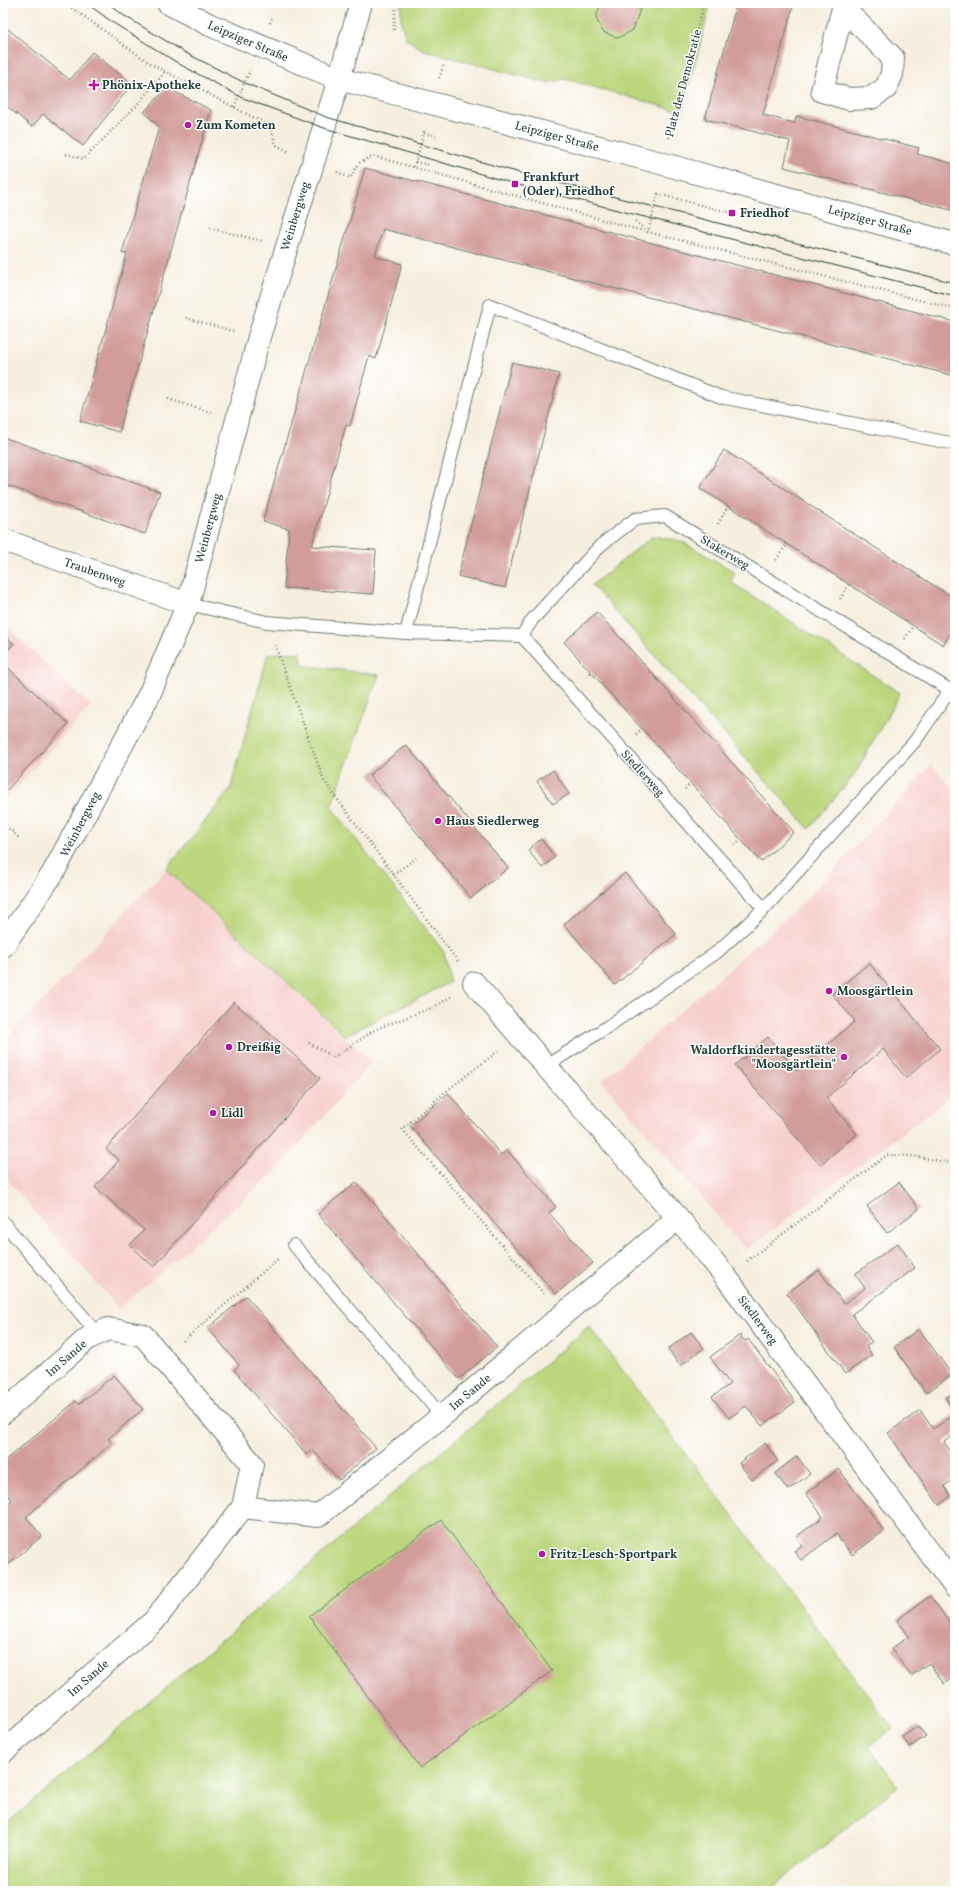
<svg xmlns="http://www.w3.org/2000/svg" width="958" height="1894" font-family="Vollkorn,serif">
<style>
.built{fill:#f7d0cd}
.green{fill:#bbd67c;stroke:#6d8a58}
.building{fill:#d19c99}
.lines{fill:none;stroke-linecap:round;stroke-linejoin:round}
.service-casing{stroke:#6a7b70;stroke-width:14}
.minor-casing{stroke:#6a7b70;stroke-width:24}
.tertiary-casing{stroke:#6a7b70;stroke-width:24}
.path{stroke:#6a7b70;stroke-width:2.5;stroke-dasharray:1 3;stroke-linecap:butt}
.service{stroke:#fff;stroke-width:12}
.minor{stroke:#fff;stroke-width:22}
.tertiary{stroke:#fff;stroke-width:22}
.tram{stroke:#1f3d34;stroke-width:1}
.poi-dot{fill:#b5179e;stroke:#fff;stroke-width:1.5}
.labels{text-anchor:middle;stroke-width:3;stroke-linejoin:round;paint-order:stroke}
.street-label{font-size:12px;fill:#1f3d34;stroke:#fff}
.poi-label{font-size:12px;font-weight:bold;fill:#1f3d34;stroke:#fff;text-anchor:start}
</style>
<rect width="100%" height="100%" fill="#fff"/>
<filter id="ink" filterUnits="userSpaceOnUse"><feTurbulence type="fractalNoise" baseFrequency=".025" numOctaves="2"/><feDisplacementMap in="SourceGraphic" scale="8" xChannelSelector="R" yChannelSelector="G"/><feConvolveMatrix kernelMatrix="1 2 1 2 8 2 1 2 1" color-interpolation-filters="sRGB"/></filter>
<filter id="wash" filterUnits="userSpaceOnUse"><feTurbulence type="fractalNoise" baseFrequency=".012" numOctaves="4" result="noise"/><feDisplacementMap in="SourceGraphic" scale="16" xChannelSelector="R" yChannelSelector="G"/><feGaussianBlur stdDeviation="0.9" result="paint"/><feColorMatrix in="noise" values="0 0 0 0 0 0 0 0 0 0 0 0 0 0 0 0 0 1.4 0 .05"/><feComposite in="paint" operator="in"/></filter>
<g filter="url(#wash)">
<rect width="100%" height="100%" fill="#f6efdf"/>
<path class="built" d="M3,624L91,706L3,802Z
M931,765L955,792V1092L933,1110L746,1250L602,1081L805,901Z
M166,869L371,1062L277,1170L119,1309L3,1175V1043Z"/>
<path class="green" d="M401,3H711L682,112L565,79L546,83L424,50L406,39L401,23Z
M653,536L681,541L735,572L731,582L900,693L855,774L809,829L592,585Z
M301,652L302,665L379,675L331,807L444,952L450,982L345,1036L166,869L230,790L268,654Z
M589,1326L893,1728L869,1747L898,1786L768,1891H3V1827Z"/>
<g id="blocks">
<path class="building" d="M601,3H642L633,30L618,38L603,32L596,18Z
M737,3H794L763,115L794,123L797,116L919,148L917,154L955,164V211L784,167L790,141L705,119Z
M3,25L70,80L92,52L132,84L83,146L43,114L32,127L3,103Z
M167,88L211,110L119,432L80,421L127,254L122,253L159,127L144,112Z
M365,168L955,322V376L383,229L375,256L402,264L376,359L369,356L350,426L346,425L312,546L376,550L373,594L284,588L289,529L263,521Z
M512,362L559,374L505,588L458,576Z
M3,437L160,492L145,534L3,484Z
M724,450L955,599V626L943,645L700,488Z
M597,612L794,832L761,862L564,642Z
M3,634L14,644L3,655Z
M3,663L68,724L3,794Z
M406,745L508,868L471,898L369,775Z
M553,770L569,794L553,804L537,781Z
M541,839L555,857L542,868L528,850Z
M625,873L676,934L615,985L564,924Z
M869,963L940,1049L906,1078L883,1049L826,1098L857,1134L820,1165L735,1065L768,1037L797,1071L855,1021L832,994Z
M234,1002L320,1078L154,1267L130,1245L144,1230L95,1187L119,1160L106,1149Z
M448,1093L501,1155L507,1150L556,1207L549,1213L593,1263L556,1294L410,1126Z
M356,1182L497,1347L459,1379L318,1214Z
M899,1182L919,1209L887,1233L867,1206Z
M898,1243L915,1268L852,1314L872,1342L866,1346L872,1355L845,1374L787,1293L819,1270L844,1304L865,1288L855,1274Z
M246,1296L376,1448L339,1480L313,1450L307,1455L234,1370L239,1365L208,1328Z
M919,1329L952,1375L926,1393L894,1347Z
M691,1332L704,1348L680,1366L668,1349Z
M740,1335L744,1341L748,1339L795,1402L762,1426L746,1406L729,1418L712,1397L730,1384L710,1357Z
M114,1375L143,1409L108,1439L112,1443L26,1517L42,1536L3,1569V1507L12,1500L3,1489V1462L76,1401L79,1404Z
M955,1392V1412L945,1398Z
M920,1410L933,1429L955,1414V1434L944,1442L955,1458V1478L944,1486L951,1496L939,1505L888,1433Z
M765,1443L778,1461L752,1480L739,1463Z
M797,1456L810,1474L788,1490L775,1473Z
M839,1469L884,1531L852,1555L836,1534L801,1560L794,1551L802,1545L796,1537L823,1517L806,1493Z
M441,1520L552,1671L420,1768L309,1616Z
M930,1596L955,1630V1676L944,1684L929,1663L911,1676L891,1649L909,1636L897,1620Z
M918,1726L926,1736L910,1747L902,1737Z"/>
</g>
</g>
<g filter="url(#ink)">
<use href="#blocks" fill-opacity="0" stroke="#6a7b70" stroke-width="1"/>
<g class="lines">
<defs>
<path id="service" d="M188,604L267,622L406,633L522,636
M406,633L490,305L721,397L955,444
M522,636L532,620L601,545L635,519L665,516L950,690
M522,636L764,909
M546,1066L601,1031L716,953L764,909L915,741L950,690
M3,1222L98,1334
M294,1245L442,1416"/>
<path id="minor" d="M843,8L893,58L892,74L886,88L871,98L849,99L822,91L843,8L844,3
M3,540L188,604
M474,983L678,1218L726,1277L955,1587
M3,1413L87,1339L108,1329L143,1335L252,1464L243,1507L154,1621L3,1752
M243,1507L318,1516L442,1416L678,1218"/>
<path id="tertiary" d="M168,3L210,25L339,79L653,161L955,244
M3,946L53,873L149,695L188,604L259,337L339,79L361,3"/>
</defs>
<use href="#service" class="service-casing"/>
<use href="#minor" class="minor-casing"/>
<use href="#tertiary" class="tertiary-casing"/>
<path class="path" d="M65,3L151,64L270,126L276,145L290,152
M270,23L273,16
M394,30L395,11L398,3
M439,78L444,64
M234,107L250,70
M424,133L436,136
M669,138L704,3
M66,154L84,159L136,106L165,72
M415,162L430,165
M414,167L425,129
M337,172L350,178L359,163L373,156L632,228L955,309
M635,221L648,232L658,194L732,213
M210,228L262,241
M186,318L233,331
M168,399L213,413
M718,524L728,506
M776,560L787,544
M840,599L849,584
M905,639L913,626
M275,645L324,781L459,963
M587,676L591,672
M636,734L642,729
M685,789L690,784
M3,823L19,838
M735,845L741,840
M393,875L416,858
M309,1043L334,1057L376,1029L434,1007L452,996
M498,1051L444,1093L402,1129L545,1295
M747,1261L887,1155L914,1156L955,1164
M183,1341L279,1258"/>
<use href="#service" class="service"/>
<use href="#minor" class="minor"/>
<use href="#tertiary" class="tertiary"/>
<path class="tram" d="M86,3L115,24L181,65L243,98L324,128L515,184L955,296
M108,3L123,15L186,53L245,83L326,117L520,173L955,283"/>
</g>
</g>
<g class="poi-dot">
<path d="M92 79h4v4h4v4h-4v4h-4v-4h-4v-4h4z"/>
<circle cx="188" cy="125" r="4"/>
<rect x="511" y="180" width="8" height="8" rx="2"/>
<rect x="728" y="209" width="8" height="8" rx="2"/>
<circle cx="438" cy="821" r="4"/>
<circle cx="829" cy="991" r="4"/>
<circle cx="229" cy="1047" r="4"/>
<circle cx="844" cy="1057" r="4"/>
<circle cx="213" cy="1113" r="4"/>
<circle cx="542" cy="1554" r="4"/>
</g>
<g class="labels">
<g class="street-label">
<text transform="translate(248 41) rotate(23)" y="4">Leipziger Straße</text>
<text transform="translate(683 83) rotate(-75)" y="4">Platz der Demokratie</text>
<text transform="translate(557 136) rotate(15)" y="4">Leipziger Straße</text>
<text transform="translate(295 216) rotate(-73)" y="4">Weinbergweg</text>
<text transform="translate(870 220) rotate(15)" y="4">Leipziger Straße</text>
<text transform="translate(208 528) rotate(-75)" y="4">Weinbergweg</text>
<text transform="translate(725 552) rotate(31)" y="4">Stakerweg</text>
<text transform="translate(95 572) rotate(19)" y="4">Traubenweg</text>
<text transform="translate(643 773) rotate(48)" y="4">Siedlerweg</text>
<text transform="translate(80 824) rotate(-62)" y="4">Weinbergweg</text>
<text transform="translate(758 1320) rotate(53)" y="4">Siedlerweg</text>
<text transform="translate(66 1358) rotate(-41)" y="4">Im Sande</text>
<text transform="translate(470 1392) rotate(-40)" y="4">Im Sande</text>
<text transform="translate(88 1678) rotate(-41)" y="4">Im Sande</text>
</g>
<g class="poi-label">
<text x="102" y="89">Phönix-Apotheke</text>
<text x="196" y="129">Zum Kometen</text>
<text x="523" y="181">Frankfurt<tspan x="523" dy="14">(Oder), Friedhof</tspan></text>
<text x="740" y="217">Friedhof</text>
<text x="446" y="825">Haus Siedlerweg</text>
<text x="837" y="995">Moosgärtlein</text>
<text x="237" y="1051">Dreißig</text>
<text x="836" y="1054" text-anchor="end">Waldorfkindertagesstätte<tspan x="836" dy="14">"Moosgärtlein"</tspan></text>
<text x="221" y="1117">Lidl</text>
<text x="550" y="1558">Fritz-Lesch-Sportpark</text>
</g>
</g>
<rect width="958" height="1894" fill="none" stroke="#fff" stroke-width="16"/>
</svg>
